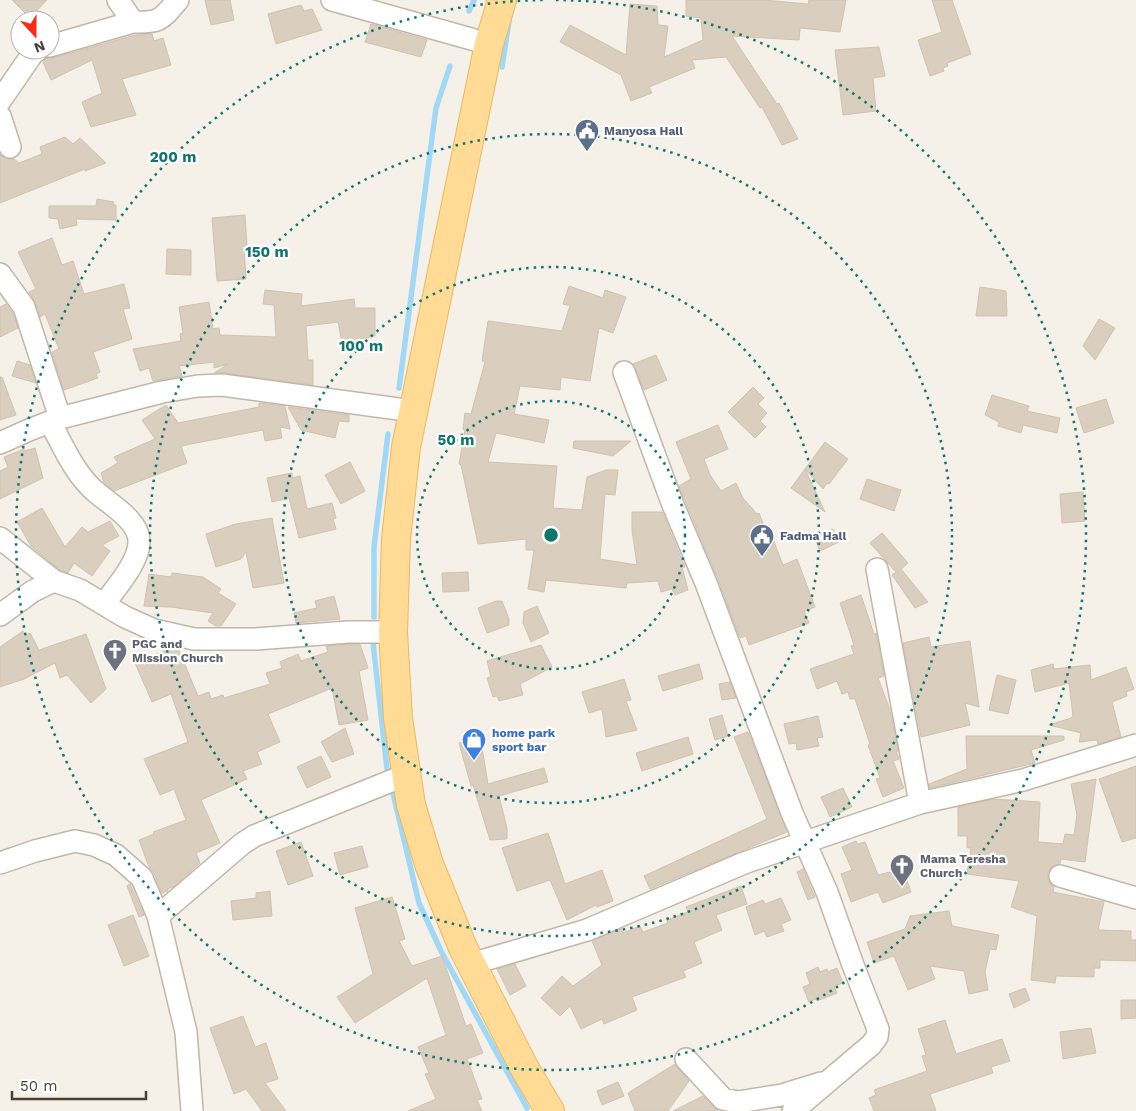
<svg xmlns="http://www.w3.org/2000/svg" width="1136" height="1111" font-family="'Work Sans',sans-serif">
<style>
.lines{fill:none;stroke-linecap:round;stroke-linejoin:round}
.stream{stroke:#a1d8f5;stroke-width:5.5}
.building{fill:#dacebf;stroke:#d2c2af}
.minor-casing{stroke:#c1b7a9;stroke-width:24}
.major-casing{stroke:#ebb85f;stroke-width:30}
.minor{stroke:#fff;stroke-width:21}
.major{stroke:#ffdb96;stroke-width:28}
.ring{fill:none;stroke:#0f766e;stroke-width:2.5;stroke-dasharray:2.5 5}
.labels{text-anchor:middle;stroke-width:4.5;stroke-linejoin:round;paint-order:stroke}
.service-label{font-size:12px;font-weight:bold;fill:#4e5e75;stroke:#fff;text-anchor:start}
.worship-label{font-size:12px;font-weight:bold;fill:#5b616d;stroke:#fff;text-anchor:start}
.shop-label{font-size:12px;font-weight:bold;fill:#366cbe;stroke:#fff;text-anchor:start}
.centre{fill:#0f766e;stroke:#fff;stroke-width:2.5}
.ring-label{font-size:15px;text-anchor:middle;font-weight:bold;fill:#0f766e;stroke:#fff;stroke-width:4.5;stroke-linejoin:round;paint-order:stroke}
</style>
<rect width="100%" height="100%" fill="#f5f0e8"/>
<g class="lines">
<path class="stream" d="M469,11L474,0
M502,67L509,21
M399,388L436,108L450,66
M374,617V547L388,434
M373,642L387,769
M392,789L419,903L441,951L527,1108"/>
</g>
<path class="building" d="M12,0H47L30,18Z
M205,0H230L234,20L211,25Z
M686,0H763L808,4L809,0H846L840,32L800,28L799,40L732,36L777,104L779,103L798,139L782,145L762,107L760,108L726,57L692,60L695,68L649,87L652,93L631,101L621,75L560,42L570,25L626,55L630,4L657,6L658,25L668,26L664,57L703,40L701,18L686,16Z
M932,0H952L971,54L947,63L948,66L943,68L944,71L930,76L918,40L942,32Z
M301,5L304,11L312,9L322,30L276,44L268,14Z
M371,24L427,40L421,57L365,42Z
M152,34L154,41L163,38L171,65L122,79L136,115L91,127L82,102L102,93L92,60L51,80L43,62L47,58H53L135,35Z
M879,47L885,76L873,78L876,111L843,115L835,50Z
M65,137L73,144L80,138L106,163L85,171V169L0,203V154L7,159H14L19,163L42,154L40,147Z
M97,199L114,202L113,205H116V220L76,219L77,225L60,229L58,219L49,218V206H96Z
M245,215L247,246H244L246,279L217,281L212,218Z
M52,238L62,265L73,261L84,294L124,284L130,308L123,309L132,339L93,352L100,372L96,374L98,378L64,390L52,352L59,349L45,314L40,317L36,303L29,292L36,289L18,252Z
M167,249L191,250V275L166,274Z
M569,286L603,298L605,290L626,297L613,333L599,328L590,381L561,377L560,390L520,386L514,414L549,420L544,443L496,433L488,462L557,466L553,508L582,510L587,477L606,470H618L615,495L605,494L600,559L637,565L632,530V512H662L685,567H682L688,590L675,595L672,589L661,592L658,581L627,583L626,588L546,580L544,592L528,589L534,550H526V539L478,544L461,465L459,464L465,430L463,429L465,413L471,414L485,362L482,361L488,321L562,331L570,306L563,304Z
M980,287L1006,291L1007,316H976Z
M265,290L302,294L301,306L354,299L355,308H375V336L342,343L338,322L306,326L308,360H313V385L224,373H214L228,364L214,368V362L179,366L182,376L153,381L149,368L140,371L133,349L181,341L180,334L183,333L179,307L209,302L213,329L219,328L220,335L276,337L274,305L263,304Z
M6,304L13,313L18,328L0,337V307Z
M1099,319L1115,328L1095,360L1083,346Z
M656,355L667,380L644,390L633,364Z
M17,361L30,365L36,383L12,376Z
M0,377H2L16,415L0,420Z
M753,387L764,398L758,404L767,413L760,421L766,427L755,438L728,412Z
M992,395L1029,406L1027,411L1060,418L1057,433L1023,425L1021,433L998,426L999,422L985,415Z
M1106,399L1114,423L1084,433L1076,408Z
M259,403L285,406L290,429L280,427L282,438L265,441L263,430L181,446L187,463L114,491L104,483L101,473L118,463L114,457L155,439L142,420L166,405L178,423L259,407Z
M288,407L349,415V422L339,421L335,438L301,430Z
M718,425L728,449L704,459L710,475L721,491L736,483L743,498L757,514L759,513L768,536L771,534L783,565L797,559L815,607L804,611L809,623L749,645L746,636L740,638L718,579L679,486L691,479L676,442Z
M574,441H631L613,456L573,448Z
M825,442L848,459L829,484L827,483L823,489L805,469L825,512L791,488Z
M35,448L43,478L0,499V471L8,467L4,457L24,449V451Z
M350,462L365,491L341,504L325,475Z
M292,473V478L300,476L307,509L332,503L336,518L333,519L336,529L299,538L289,498L272,502L267,478Z
M867,479L901,490L894,511L860,499Z
M1083,492L1085,521L1062,523L1060,494Z
M42,508L65,547L82,527L88,532L110,521L119,536L102,545L110,551L92,576L74,563L68,573L60,570L31,546L17,522Z
M272,518L284,583L253,588L246,552L241,559L216,567L206,534L236,524Z
M833,529L839,542L820,551L814,537Z
M882,533L908,563L901,569L928,602L915,608L892,575L896,572L870,543Z
M468,572L469,591L443,592L442,573Z
M172,573L203,577L221,589L218,593L236,604L221,626H216L208,621L213,613L171,607L144,606L149,574L171,577Z
M861,595L874,634L876,633L884,676L878,678L890,710L898,751H896L899,759L893,761L904,788L883,797L876,779L880,778L868,745L870,744L855,699H850L848,692L842,694L837,681L817,689L810,669L854,654L851,646L854,645L840,603Z
M334,596L340,619L296,623L294,613L317,608L315,601Z
M496,601H502L509,619V625L487,633L478,608Z
M537,606L549,633L531,642L523,623L524,612Z
M23,631L26,635L30,633L39,650L86,634L106,689L91,703L67,675L60,678L55,663L24,679L0,687V647Z
M929,637L931,647L970,641L979,707L965,703L970,725L921,737L903,643Z
M351,644H360L368,668L359,671L368,720L339,725L332,688L268,714L280,742L257,752L262,764L243,771L247,779L201,800L220,843L196,853L200,863L173,887L167,889L168,891L162,893L154,873L149,867L139,840L154,834L153,832L186,820L174,789L160,795L144,759L188,742L171,694L152,702L135,663L173,647L178,648L198,696L209,692L211,699L223,695L224,698L270,684L266,673L282,668L280,662L298,654L301,661L328,652L326,646Z
M541,645L552,667L520,684L523,695L499,701L497,696L493,697L487,678L491,677L487,661Z
M699,664L703,679L663,691L658,676Z
M1053,664L1054,669L1090,665L1091,680L1126,667L1134,689L1126,692L1127,696L1112,702L1121,737L1098,744L1097,740L1079,742L1081,733L1049,725L1071,718L1073,716L1069,683L1035,692L1031,670Z
M997,675L1016,680L1008,714L989,710Z
M624,679L631,700L626,701L637,730L606,737L602,709L589,713L582,692Z
M730,682L736,698L722,700L719,684Z
M722,715L728,736L715,740L709,719Z
M818,716L823,737L817,738L819,746L797,750L796,743L789,744L784,724Z
M345,728L354,754L332,762L321,742Z
M748,732L787,832L650,889L644,876L767,819L734,737Z
M480,736L488,784L544,768L548,782L499,796L507,828V839L490,840L473,785L471,786L459,743Z
M966,736H1064V740L1031,750L1035,763L930,788L929,784L967,769Z
M688,737L693,754L642,771L636,753Z
M321,756L331,777L307,788L297,767Z
M1136,766V838L1122,842L1099,779Z
M1096,779L1085,862L1061,859L1060,864L1051,867L1048,872V879L1051,884L1054,887L1053,892L1104,902L1098,930L1131,931V940H1136V961L1100,960V968H1094V977L1056,976L1055,983L1031,980L1037,916L1011,907L1019,881L967,874L971,848H967V836H958V807L994,799L1040,802L1038,842L1063,844L1065,834L1074,835L1077,815L1071,784Z
M843,788L852,807L830,817L821,797Z
M548,833L565,884L602,870L613,901L597,907L596,905L567,920L550,880L517,891L502,848Z
M856,841L858,844L865,842L878,875L903,869L911,892L883,903L878,892L851,902L841,874L852,870L842,847Z
M301,842L313,876L288,885L276,851Z
M362,846L368,867L340,875L334,853Z
M803,869L815,897L808,900L797,872Z
M130,884L144,915L139,917L127,886Z
M741,886L747,904L716,915L722,930L694,942L702,963L683,971L686,977L632,997L637,1010L604,1024L602,1019L581,1029L570,1006L560,1016L541,998L562,976L573,986L602,965L592,941L621,929L623,933L640,926L643,932L668,923L667,920L688,912L686,907Z
M270,891L272,916L233,920L231,901L256,898V893Z
M392,897L405,939L399,941L412,966L442,956L466,1026L471,1024L483,1053L467,1059L482,1099L477,1100L482,1111H408L436,1099L425,1074L429,1073L418,1047L446,1035L427,978L355,1023L337,997L373,974L355,908Z
M781,898L791,920L781,924L784,931L767,937L764,931L755,935L746,907L763,900L765,904Z
M949,911L952,926L999,935L996,950L990,949L985,972L988,990L969,994L964,971L930,966L935,979L908,990L894,956L874,963L867,942L905,929L910,916Z
M133,915L149,956L124,966L108,925Z
M515,964L526,986L510,995L497,969Z
M818,967L820,972L827,969L828,972L837,968L843,983L834,986L837,993L817,1001L816,999L809,1002L803,987L810,984L806,973Z
M1025,988L1030,1000L1014,1008L1009,994Z
M1121,1000H1136V1018L1121,1019Z
M243,1016L255,1047L266,1043L278,1079L265,1083L286,1111H262L246,1089L234,1094L210,1028Z
M945,1020L956,1054L1002,1039L1010,1061L991,1067L993,1073L930,1094L936,1111H874L869,1098L876,1095L874,1090L927,1071L922,1056L926,1055L918,1029Z
M1091,1028L1096,1053L1063,1059L1060,1032Z
M675,1064L689,1081L668,1111H635L628,1093Z
M618,1082L624,1096L602,1105L597,1091Z
M703,1096L718,1111H673Z"/>
<g class="lines">
<defs>
<path id="minor" d="M118,0L133,22C160,23 161,20 178,0
M332,0L489,44
M50,46L133,22
M0,101L33,53L38,50
M0,116L10,147
M0,274L24,307L60,418
M624,372L673,505L706,583L792,813L827,892L853,965L878,1029L877,1037L871,1045L793,1111
M50,422C63,446 75,475 97,493C110,504 139,521 139,541C140,561 115,589 104,604
M0,443L29,430L60,418L162,392L198,386L222,385L413,411
M0,538L54,581
M877,569L920,803
M0,615L33,591L54,581L80,590L125,617L154,630L194,639H256L348,632H393
M0,863L35,851L75,841L94,845L116,855L142,878L158,916L186,1032L192,1111
M1060,876L1136,898
M158,916L242,844L254,836L406,775
M471,964L587,930L744,863L920,803L1023,780L1136,745
M686,1059L723,1099L738,1102L782,1095L821,1083"/>
<path id="major" d="M502,0L489,44L406,447L396,539L393,632L398,718L411,805L429,864L463,948L525,1069L550,1111"/>
</defs>
<use href="#minor" class="minor-casing"/>
<use href="#major" class="major-casing"/>
<use href="#minor" class="minor"/>
<use href="#major" class="major"/>
</g>
<g class="ring">
<circle cx="551" cy="535" r="134"/>
<circle cx="551" cy="535" r="268"/>
<circle cx="551" cy="535" r="401"/>
<path d="M556 0A535 535 0 1 1 546 0"/>
</g>
<defs>
<symbol id="civic-pin" viewBox="-11 -11 22 30"><path d="M0 17L-7.5 6A9.5 9.5 0 1 1 7.5 6Z" fill="#5c6f8a" stroke="#fff"/><path d="M-.6-6.5H3V-4.5H.6V-3L4-1V1h2V6H-6V1h2V-1L-.6-3ZM-1.2 2.5V6h2.4V2.5Z" fill="#fff"/></symbol>
<symbol id="church-pin" viewBox="-11 -11 22 30"><path d="M0 17L-7.5 6A9.5 9.5 0 1 1 7.5 6Z" fill="#6b7280" stroke="#fff"/><path d="M-1.2-6h2.4v3.5h3.3v2.4h-3.3V6h-2.4V-.1h-3.3v-2.4h3.3Z" fill="#fff"/></symbol>
<symbol id="shop-pin" viewBox="-11 -11 22 30"><path d="M0 17L-7.5 6A9.5 9.5 0 1 1 7.5 6Z" fill="#3f7fe0" stroke="#fff"/><path d="M-5-2.5h2.3a2.7 3.5 0 0 1 5.4 0H5L5.5 6h-11ZM-1.5-2.5h3a1.5 2.3 0 0 0-3 0Z" fill="#fff"/></symbol>
</defs>
<g fill-rule="evenodd">
<use href="#civic-pin" x="573" y="117" width="28" height="38"/>
<use href="#civic-pin" x="748" y="522" width="28" height="38"/>
<use href="#church-pin" x="101" y="637" width="28" height="38"/>
<use href="#shop-pin" x="460" y="726" width="28" height="38"/>
<use href="#church-pin" x="888" y="852" width="28" height="38"/>
</g>
<g class="labels">
<g class="service-label">
<text x="604" y="135">Manyosa Hall</text>
<text x="780" y="540">Fadma Hall</text>
</g>
<g class="worship-label">
<text x="132" y="648">PGC and<tspan x="132" dy="14">Mission Church</tspan></text>
<text x="920" y="863">Mama Teresha<tspan x="920" dy="14">Church</tspan></text>
</g>
<g class="shop-label">
<text x="492" y="737">home park<tspan x="492" dy="14">sport bar</tspan></text>
</g>
</g>
<circle cx="551" cy="535" r="8" class="centre"/>
<g class="ring-label">
<text x="173" y="162">200 m</text>
<text x="267" y="257">150 m</text>
<text x="361" y="351">100 m</text>
<text x="456" y="445">50 m</text>
</g>
<g transform="translate(35 35) rotate(159)"><circle r="24" fill="#ffffff" stroke="#b6b3af"/>
<path d="M0-4L9 19L0 12L-9 19Z" fill="#ff2914"/>
<text y="-8" font-size="14" font-weight="bold" text-anchor="middle" fill="#494036">N</text>
</g>
<path d="M12 1091v8h134v-8" fill="none" stroke="#494036" stroke-width="2.5"/>
<text x="20" y="1091" font-size="15" fill="#494036" stroke="#ffffff" stroke-width="4" paint-order="stroke">50 m</text>
</svg>
